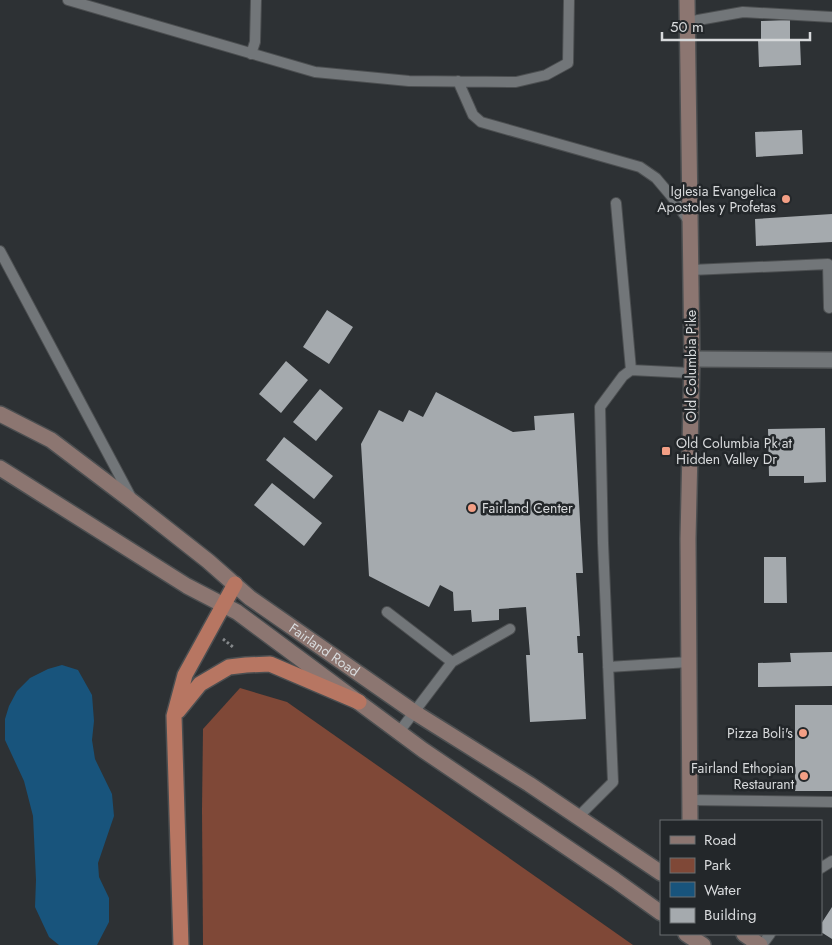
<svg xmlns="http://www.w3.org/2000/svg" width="832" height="945" font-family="Jost,sans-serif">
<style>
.green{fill:#7f4837}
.water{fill:#18547c}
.building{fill:#a5aaae}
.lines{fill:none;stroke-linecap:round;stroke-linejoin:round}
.service-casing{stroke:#4c4f51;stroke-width:12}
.minor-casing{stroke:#4c4f51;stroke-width:18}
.secondary-casing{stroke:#4c4f51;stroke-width:18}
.trunk-casing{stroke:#4c4f51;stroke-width:18}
.path{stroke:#85888b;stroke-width:3;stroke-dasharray:2.5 2.5;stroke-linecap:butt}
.service{stroke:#727679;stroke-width:10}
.minor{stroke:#727679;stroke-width:15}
.secondary{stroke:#8c7671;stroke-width:15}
.trunk{stroke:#b77662;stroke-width:15}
.poi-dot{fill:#f39f85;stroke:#23272a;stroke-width:2}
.labels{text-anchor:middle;stroke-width:5;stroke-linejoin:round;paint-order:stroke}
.poi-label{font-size:14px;fill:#d8dadc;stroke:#23272a;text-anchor:end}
.street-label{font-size:14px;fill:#d8dadc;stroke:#23272a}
</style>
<rect width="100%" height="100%" fill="#2d3134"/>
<path class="green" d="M240,688L287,702L633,945H203L202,810L203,729Z"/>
<path class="water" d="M62,665L78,670L92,695L94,721L92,740L95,759L112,794L114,816L98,863L99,877L109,898V922L97,945H59L49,937L35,907L36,880L33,816L24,781L5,740V719L9,706L17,691L30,678L48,669Z"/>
<path class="building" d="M790,20V41H800L801,65L759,67L758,39H761V21Z
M802,130L803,154L756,157L755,132Z
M832,214V242L756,246L755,219Z
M327,310L353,327L329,364L303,347Z
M286,361L308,380L281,413L259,394Z
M320,389L343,408L316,441L293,422Z
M436,392L513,432L535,430L534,416L574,413L583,573H576L580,636H577L578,653H583L586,719L530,722L526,655H530L526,607L499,609V620L472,622L471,610L454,611L453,592L440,585L429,607L369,576L361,444L379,410L403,422L409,410L423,417Z
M825,428L826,482L804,483V476H769L768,429Z
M284,437L333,476L314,499L266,460Z
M272,483L322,523L304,546L254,505Z
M764,557H786L787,603H764Z
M832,652V686L758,687V663L791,662L790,653Z
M795,705H832V791H795Z
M832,907V939L821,932V924Z"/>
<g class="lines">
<defs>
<path id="service" d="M68,0L315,72L409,81L516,82L546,75L568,63L569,0
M687,22L743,12L832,17
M251,54L255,42L256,0
M458,81L473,115L481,122L640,167L656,178L672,197L690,223
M616,203L631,370L691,373
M0,251L132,499
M691,270L828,264L829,308
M387,612L452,662L510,629
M608,667L689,662
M399,732L452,662
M690,800L832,802
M577,818L613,782L603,543L600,407L623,376L631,370
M821,868L832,861
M762,945L770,934"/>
<path id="minor" d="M692,359L832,360"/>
<g id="secondary">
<path d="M687,0L692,359L688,539L690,821"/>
<path id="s1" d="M0,414L51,440L133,502L208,561L250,598L414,712L529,784L661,873"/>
<path d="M0,468L187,586L237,612L423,750L615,880L661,913"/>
<path d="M686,934L703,945"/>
<path d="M744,934L760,945"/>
</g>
<path id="trunk" d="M178,711L200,684L229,667L246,665L270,664L359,702
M181,945L174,716L185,675L235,584"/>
</defs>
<use href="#service" class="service-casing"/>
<use href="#minor" class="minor-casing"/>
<use href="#secondary" class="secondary-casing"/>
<use href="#trunk" class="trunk-casing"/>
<path class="path" d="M223,639L233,647"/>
<use href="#service" class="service"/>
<use href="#minor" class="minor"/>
<use href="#secondary" class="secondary"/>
<use href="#trunk" class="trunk"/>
</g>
<g class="poi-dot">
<circle cx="786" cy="199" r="5"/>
<rect x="661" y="446" width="10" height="10" rx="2.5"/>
<circle cx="472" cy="508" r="5"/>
<circle cx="803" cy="733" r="5"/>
<circle cx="804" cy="776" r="5"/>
</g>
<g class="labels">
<g class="poi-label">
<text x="776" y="196">Iglesia Evangelica<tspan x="776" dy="16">Apostoles y Profetas</tspan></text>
<text x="676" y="448" text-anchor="start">Old Columbia Pk at<tspan x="676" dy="16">Hidden Valley Dr</tspan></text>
<text x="482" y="513" text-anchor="start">Fairland Center</text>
<text x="793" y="738">Pizza Boli's</text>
<text x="794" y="773">Fairland Ethopian<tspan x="794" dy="16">Restaurant</tspan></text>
</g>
<g class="street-label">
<text transform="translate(691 366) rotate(-90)" y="5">Old Columbia Pike</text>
<text dy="5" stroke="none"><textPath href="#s1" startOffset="402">Fairland Road</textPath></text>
</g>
</g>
<rect x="660" y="820" width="162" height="115" fill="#23272a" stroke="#6b6f71"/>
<rect x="670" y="836" width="25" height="8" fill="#8c7671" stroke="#6b6f71"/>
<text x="704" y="845" font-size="15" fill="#d8dadc">Road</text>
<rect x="670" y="858" width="25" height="15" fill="#7f4837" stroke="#6b6f71"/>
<text x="704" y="870" font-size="15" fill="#d8dadc">Park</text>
<rect x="670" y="882" width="25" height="15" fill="#18547c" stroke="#6b6f71"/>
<text x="704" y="895" font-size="15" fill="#d8dadc">Water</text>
<rect x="670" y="908" width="25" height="15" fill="#a5aaae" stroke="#6b6f71"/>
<text x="704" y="920" font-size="15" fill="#d8dadc">Building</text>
<path d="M662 32v8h148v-8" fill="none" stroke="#d8dadc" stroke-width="2.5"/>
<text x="670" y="32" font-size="15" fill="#d8dadc" stroke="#23272a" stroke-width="4" paint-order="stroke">50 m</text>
</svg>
